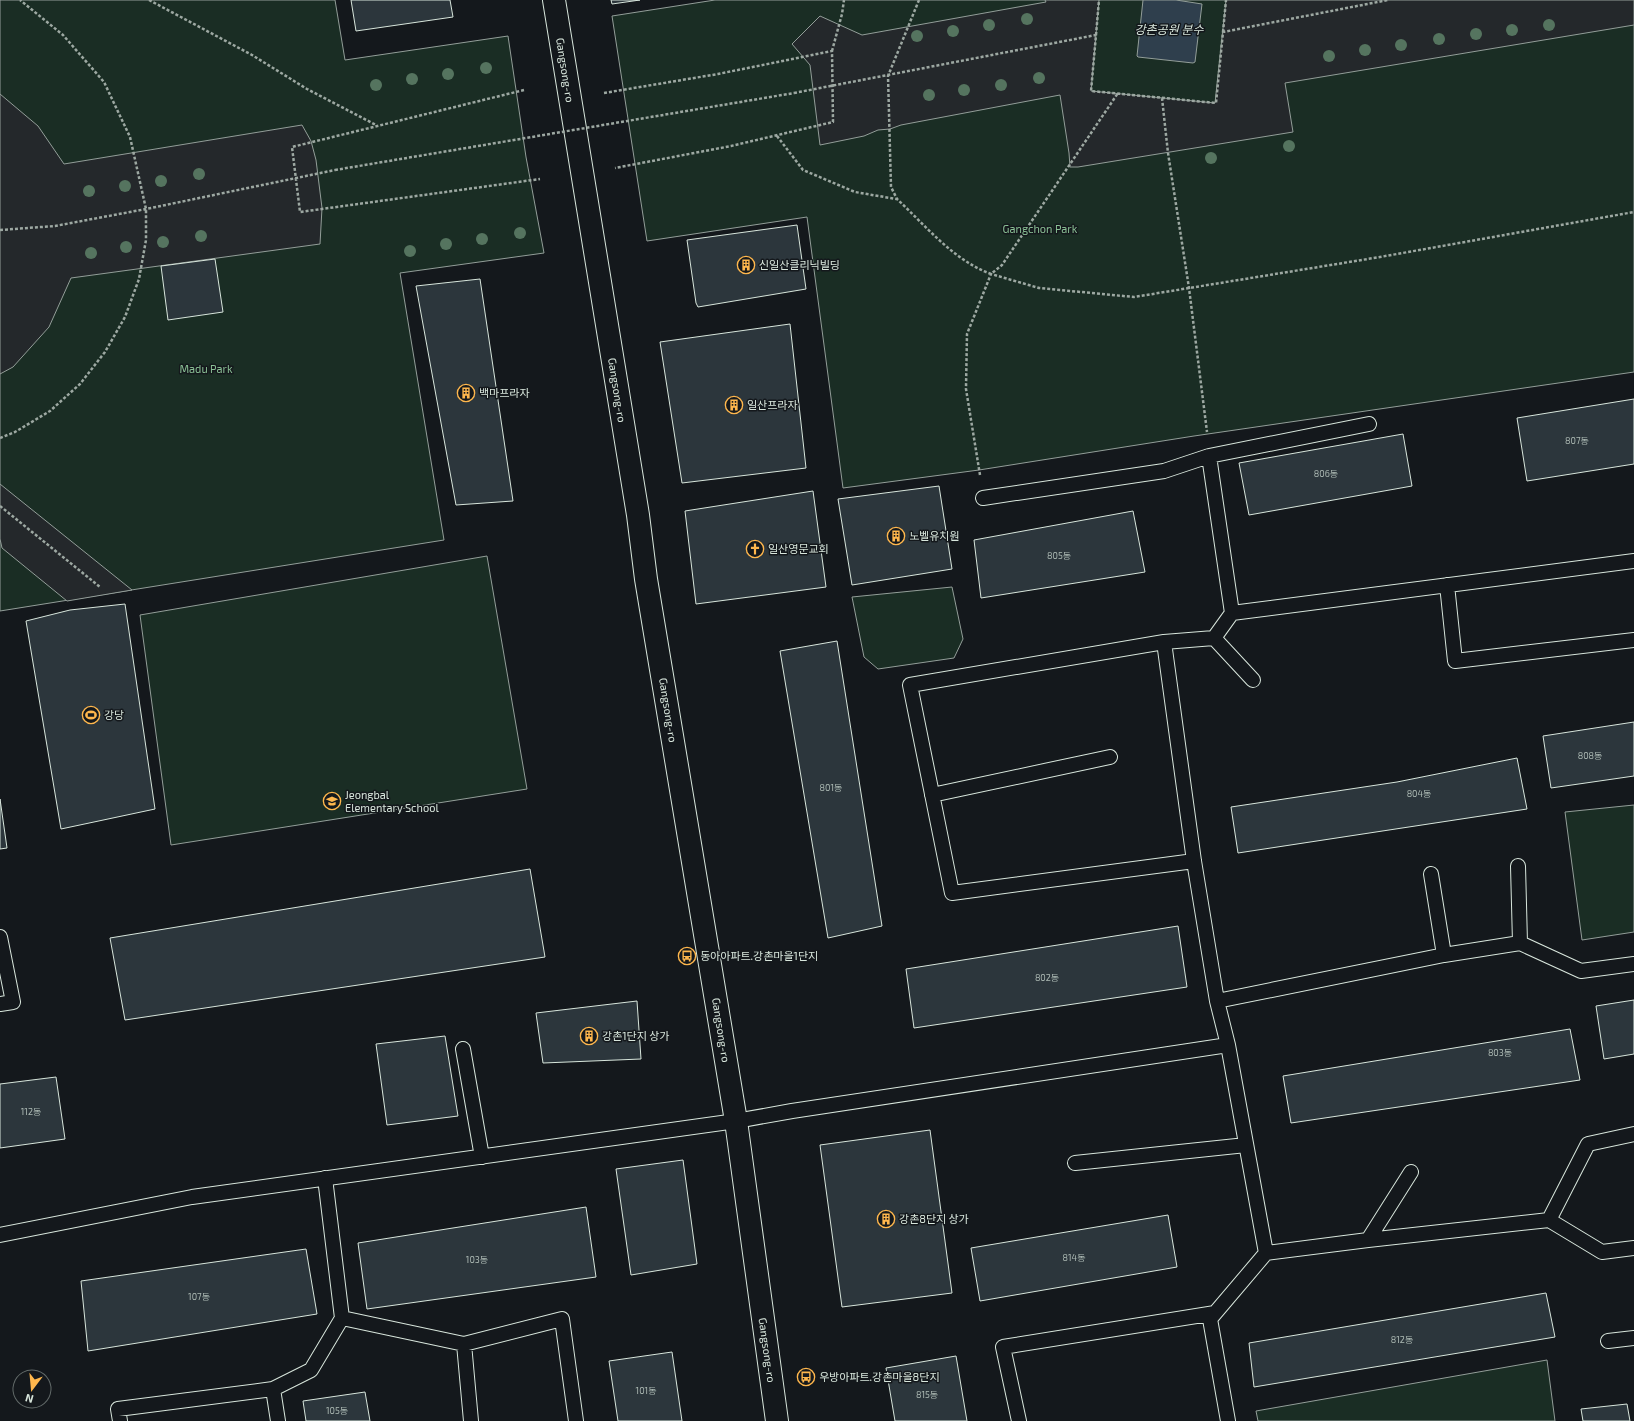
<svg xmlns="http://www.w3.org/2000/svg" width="1634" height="1421" font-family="'Exo 2','Noto Sans KR',sans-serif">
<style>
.green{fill:#1a2d24;stroke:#939e99}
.parking{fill:#24282b;stroke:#939e99}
.water{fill:#2f3f4d;stroke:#939e99}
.building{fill:#2c363c;stroke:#d8e6dc}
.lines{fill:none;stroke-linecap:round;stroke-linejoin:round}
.lane-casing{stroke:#d8e6dc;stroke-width:16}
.secondary-casing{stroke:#d8e6dc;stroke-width:24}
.path{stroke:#9da8a2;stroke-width:2.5;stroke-dasharray:3 2;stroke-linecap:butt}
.lane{stroke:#14181c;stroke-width:14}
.secondary{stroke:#14181c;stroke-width:22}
.path-bridge{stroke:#9da8a2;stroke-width:2.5;stroke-dasharray:3 2;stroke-linecap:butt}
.tree{fill:#55745f}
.labels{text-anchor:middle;stroke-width:3;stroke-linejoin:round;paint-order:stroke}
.number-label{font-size:9px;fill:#adbab4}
.street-label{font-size:11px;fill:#d8e6dc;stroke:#14181c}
.park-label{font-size:11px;fill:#8ac095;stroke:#14181c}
.poi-label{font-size:11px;fill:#d8e6dc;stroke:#14181c;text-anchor:start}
.water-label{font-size:12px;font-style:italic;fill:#d8e6dc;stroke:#14181c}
</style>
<rect width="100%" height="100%" fill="#14181c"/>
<path class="green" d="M0,0H335L345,60L508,36L526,157L544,253L400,273L444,540L0,611Z
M715,0H1634V372L1194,436L979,470L843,488L807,217L647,241L612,16Z
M487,556L527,789L171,845L140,615Z
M952,587L963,639L954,658L878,669L864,657L852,597Z
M1634,805V932L1582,940L1565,812Z
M1547,1360L1555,1421H1258L1256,1411Z"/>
<path class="parking" d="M1045,0H1099L1091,91L1215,103L1226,0H1634V25L1285,83L1293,132L1078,167H1070L1069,153L1060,95L901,125L890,129L878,130L864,136L820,145L810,65L792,44L820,16L862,35L1046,2Z
M0,94L38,126L64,164L302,125L311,141L316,160L322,208L320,244L71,278L49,327L13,367L0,374Z
M0,484L132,590L67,601L2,548L0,539Z"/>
<path class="water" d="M1143,0H1176L1202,4L1195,62L1193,63L1138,57L1137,56Z"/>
<path class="building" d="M351,0H450L453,17L356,31Z
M611,0H640L612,4Z
M797,225L806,289L698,307L696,303L687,240Z
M215,259L223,312L168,320L161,266Z
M480,279L513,501L456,505L416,286Z
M790,324L806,468L682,483L660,342Z
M1634,399V464L1527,481L1517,418Z
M1403,434L1412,486L1249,515L1239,463Z
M939,486L952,569L852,585L838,499Z
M813,491L826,587L696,604L685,511Z
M1133,511L1145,572L981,598L974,540Z
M125,604L155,809L61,829L26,621L70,610Z
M837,641L882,926L828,938L780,651Z
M1634,722V776L1551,788L1543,736Z
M1517,758L1527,809L1238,853L1231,807L1397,782Z
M0,799L7,848L0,849Z
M530,869L545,957L125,1020L110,938Z
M1178,926L1187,987L914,1028L906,969Z
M1634,1000V1054L1604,1059L1596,1006Z
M637,1001L641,1059L543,1063L536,1013Z
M1570,1029L1580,1080L1291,1123L1283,1076Z
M445,1036L458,1116L387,1125L376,1044Z
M56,1077L65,1139L0,1148V1084Z
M930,1130L952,1293L842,1307L820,1145Z
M683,1160L697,1264L631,1275L616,1169Z
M586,1207L596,1277L367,1309L358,1243Z
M1168,1215L1177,1267L980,1301L971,1248Z
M306,1249L317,1314L88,1351L81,1281Z
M1546,1293L1555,1337L1254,1387L1249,1343Z
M672,1352L682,1421H618L609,1361Z
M956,1356L967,1421H895L886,1368Z
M365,1392L370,1421H306L303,1401Z
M1627,1404L1630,1421H1583L1581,1409Z"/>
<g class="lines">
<defs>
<path id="lane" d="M1209,456L1369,424
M983,498L1164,471L1209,456L1232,613L1214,638L1164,642L910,685L952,893L1194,861
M1447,585L1455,661L1634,640
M1232,613L1634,561
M1214,638L1253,680
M1164,642L1194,861L1217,1001L1228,1045L1266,1253
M932,795L1110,757
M1518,866L1520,943
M1431,874L1444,955
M0,937L13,1002L0,1004
M1217,1001L1444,955L1520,943L1581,971L1634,964
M463,1049L482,1157
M1075,1163L1246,1145
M1549,1220L1588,1144L1634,1134
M0,1235L192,1197L736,1121L792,1111L1228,1045
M1368,1240L1411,1172
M342,1318L464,1344L562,1319L576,1421
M1608,1341L1634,1338
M464,1344L471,1421
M273,1389L311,1370L342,1318L325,1178
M120,1421L118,1409L273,1389L278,1421
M1019,1421L1003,1347L1215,1313
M1228,1421L1210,1319L1266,1253L1368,1240L1549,1220L1602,1252L1634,1248"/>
<path id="secondary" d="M554,0L638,515L646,579L736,1121L777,1421"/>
</defs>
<use href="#lane" class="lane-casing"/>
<use href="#secondary" class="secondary-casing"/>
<path class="path" d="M149,0L252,55L307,89L376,125
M919,0L888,76L891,187L897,199C926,226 953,260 991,274L1002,265L1118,93
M1223,32L1226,0
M1096,35L1099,0
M832,51L842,14L844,0
M524,90L292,147L300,212L540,179
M604,93L718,74L832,51L833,122L731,146L615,168
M794,93L1096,35L1091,91L1216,103L1223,32L1388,0
M1162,98L1168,153L1189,288L1207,432
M777,136L803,170L855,192L896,199
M0,230L55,226L146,209L335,170
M0,438L15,432L50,411L80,384L105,352L125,317L139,279L146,240V209L130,137L104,82L63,35L20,0
M980,475L966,389L967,334L991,274L1039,288L1134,297L1380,257L1634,212
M0,506L100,587"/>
<use href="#lane" class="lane"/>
<use href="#secondary" class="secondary"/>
<path class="path-bridge" d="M335,170L794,93"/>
</g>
<g class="tree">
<circle cx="1027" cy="19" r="6"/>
<circle cx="989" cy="25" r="6"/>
<circle cx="1549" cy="25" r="6"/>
<circle cx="1512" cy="30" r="6"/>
<circle cx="953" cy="31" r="6"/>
<circle cx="1476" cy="34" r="6"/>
<circle cx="917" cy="36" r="6"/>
<circle cx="1439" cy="39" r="6"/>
<circle cx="1401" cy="45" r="6"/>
<circle cx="1365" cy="50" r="6"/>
<circle cx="1329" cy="56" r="6"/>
<circle cx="486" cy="68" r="6"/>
<circle cx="448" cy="74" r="6"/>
<circle cx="1039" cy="78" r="6"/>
<circle cx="412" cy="79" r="6"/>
<circle cx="376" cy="85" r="6"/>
<circle cx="1001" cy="85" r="6"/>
<circle cx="964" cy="90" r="6"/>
<circle cx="929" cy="95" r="6"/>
<circle cx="1289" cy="146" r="6"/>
<circle cx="1211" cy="158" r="6"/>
<circle cx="199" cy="174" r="6"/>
<circle cx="161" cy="181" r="6"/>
<circle cx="125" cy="186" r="6"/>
<circle cx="89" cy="191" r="6"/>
<circle cx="520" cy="233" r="6"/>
<circle cx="201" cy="236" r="6"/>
<circle cx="482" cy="239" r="6"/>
<circle cx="163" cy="242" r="6"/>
<circle cx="446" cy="244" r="6"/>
<circle cx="126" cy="247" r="6"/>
<circle cx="410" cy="251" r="6"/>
<circle cx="91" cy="253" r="6"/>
</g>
<defs>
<symbol id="building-ring" viewBox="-11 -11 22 22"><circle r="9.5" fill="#14181c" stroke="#ffb74d" stroke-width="1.5"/><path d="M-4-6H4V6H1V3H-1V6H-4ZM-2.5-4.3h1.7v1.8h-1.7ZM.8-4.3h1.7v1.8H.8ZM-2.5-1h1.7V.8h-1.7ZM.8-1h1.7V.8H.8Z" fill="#ffb74d"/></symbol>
<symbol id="church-ring" viewBox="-11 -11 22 22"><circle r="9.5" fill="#14181c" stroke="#ffb74d" stroke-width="1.5"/><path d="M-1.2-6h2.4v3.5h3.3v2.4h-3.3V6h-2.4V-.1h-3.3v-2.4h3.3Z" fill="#ffb74d"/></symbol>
<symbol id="stadium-ring" viewBox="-11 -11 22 22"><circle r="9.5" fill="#14181c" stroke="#ffb74d" stroke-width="1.5"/><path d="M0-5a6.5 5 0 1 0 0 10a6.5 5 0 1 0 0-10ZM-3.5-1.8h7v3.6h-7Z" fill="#ffb74d"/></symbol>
<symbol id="school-ring" viewBox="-11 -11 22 22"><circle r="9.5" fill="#14181c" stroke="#ffb74d" stroke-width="1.5"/><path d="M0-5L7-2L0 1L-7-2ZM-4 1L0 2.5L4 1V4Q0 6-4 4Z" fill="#ffb74d"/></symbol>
<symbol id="bus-ring" viewBox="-11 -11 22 22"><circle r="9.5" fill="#14181c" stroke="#ffb74d" stroke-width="1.5"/><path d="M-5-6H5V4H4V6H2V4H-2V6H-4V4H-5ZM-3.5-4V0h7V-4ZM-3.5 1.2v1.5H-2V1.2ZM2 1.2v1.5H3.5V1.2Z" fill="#ffb74d"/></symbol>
</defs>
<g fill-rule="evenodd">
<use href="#building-ring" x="736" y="255" width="20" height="20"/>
<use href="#building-ring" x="456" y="383" width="20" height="20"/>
<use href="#building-ring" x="724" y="395" width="20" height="20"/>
<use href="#building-ring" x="886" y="526" width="20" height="20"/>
<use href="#church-ring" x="745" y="539" width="20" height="20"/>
<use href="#stadium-ring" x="81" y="705" width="20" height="20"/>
<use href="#school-ring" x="322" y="791" width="20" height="20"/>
<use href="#bus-ring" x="677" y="946" width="20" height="20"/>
<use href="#building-ring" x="579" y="1026" width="20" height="20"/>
<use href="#building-ring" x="876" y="1209" width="20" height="20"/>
<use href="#bus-ring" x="796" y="1367" width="20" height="20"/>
</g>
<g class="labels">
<g class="number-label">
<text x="1577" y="444">807동</text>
<text x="1326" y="477">806동</text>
<text x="1059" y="559">805동</text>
<text x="1590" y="759">808동</text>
<text x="831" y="791">801동</text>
<text x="1419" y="797">804동</text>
<text x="1047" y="981">802동</text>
<text x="1500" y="1056">803동</text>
<text x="31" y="1115">112동</text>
<text x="1074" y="1261">814동</text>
<text x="477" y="1263">103동</text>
<text x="199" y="1300">107동</text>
<text x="1402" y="1343">812동</text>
<text x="646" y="1394">101동</text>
<text x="927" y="1398">815동</text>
<text x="337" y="1414">105동</text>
</g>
<g class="street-label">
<text transform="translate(565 70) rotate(81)" y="4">Gangsong-ro</text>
<text transform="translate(617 390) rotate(81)" y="4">Gangsong-ro</text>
<text transform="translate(668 710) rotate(81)" y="4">Gangsong-ro</text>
<text transform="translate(721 1030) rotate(81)" y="4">Gangsong-ro</text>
<text transform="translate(767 1350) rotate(82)" y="4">Gangsong-ro</text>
</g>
<g class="park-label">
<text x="1040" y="233">Gangchon Park</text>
<text x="206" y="373">Madu Park</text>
</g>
<g class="poi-label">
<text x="759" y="269">신일산클리닉빌딩</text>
<text x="479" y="397">백마프라자</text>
<text x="747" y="409">일산프라자</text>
<text x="909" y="540">노벨유치원</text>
<text x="768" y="553">일산영문교회</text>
<text x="104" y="719">강당</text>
<text x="345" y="799">Jeongbal<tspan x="345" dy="13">Elementary School</tspan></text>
<text x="700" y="960">동아아파트.강촌마을1단지</text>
<text x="602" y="1040">강촌1단지 상가</text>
<text x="899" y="1223">강촌8단지 상가</text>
<text x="819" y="1381">우방아파트.강촌마을8단지</text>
</g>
<g class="water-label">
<text x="1169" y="34">강촌공원 분수</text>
</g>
</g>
<g transform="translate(32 1389) rotate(196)"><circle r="19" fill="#14181c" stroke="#626a69"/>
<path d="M0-3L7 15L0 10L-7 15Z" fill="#ffb74d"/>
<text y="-6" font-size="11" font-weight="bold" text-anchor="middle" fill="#d8e6dc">N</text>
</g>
</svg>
